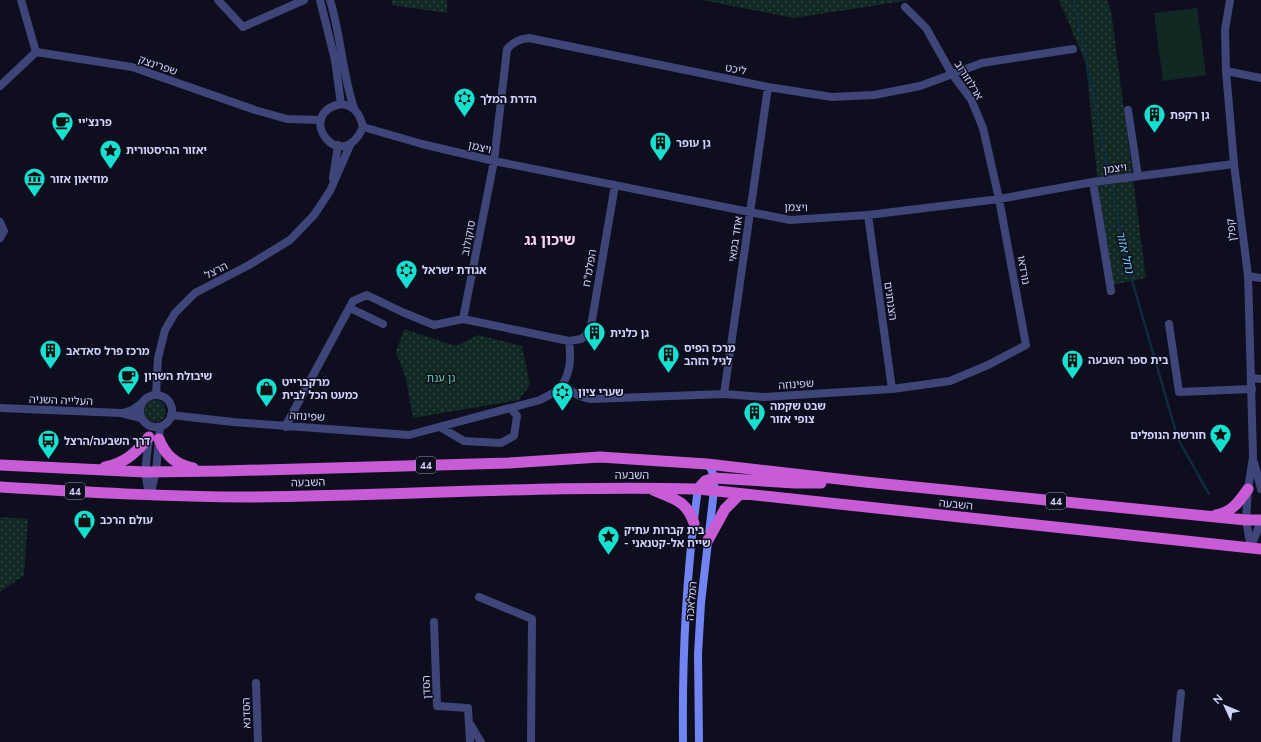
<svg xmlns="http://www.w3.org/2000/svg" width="1261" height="742" font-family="'Nunito Sans','Noto Sans Hebrew',sans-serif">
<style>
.green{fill:url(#green-dots)}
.pitch{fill:#122823}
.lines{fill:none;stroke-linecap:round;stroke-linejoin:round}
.stream{stroke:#112c3f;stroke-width:2.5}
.minor{stroke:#3e4679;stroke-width:8}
.tertiary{stroke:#3e4679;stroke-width:8}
.secondary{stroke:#7084f2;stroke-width:8}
.trunk{stroke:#c85cd6;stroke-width:11}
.labels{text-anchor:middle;stroke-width:3;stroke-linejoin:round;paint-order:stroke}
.shield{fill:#0e0e1e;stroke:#9698b9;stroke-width:1}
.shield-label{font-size:10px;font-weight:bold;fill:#d0d3fb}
.street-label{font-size:11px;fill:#d0d3fb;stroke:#0e0e1e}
.poi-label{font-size:11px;font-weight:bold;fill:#d0d3fb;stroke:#0e0e1e;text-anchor:start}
.park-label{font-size:11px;fill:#64d3a3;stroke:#0e0e1e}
.water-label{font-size:12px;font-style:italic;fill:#68caf1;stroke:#0e0e1e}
.district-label{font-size:15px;font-weight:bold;fill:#fbd2f3;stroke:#0e0e1e}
</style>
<defs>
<pattern id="green-dots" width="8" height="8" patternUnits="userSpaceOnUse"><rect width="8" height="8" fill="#122823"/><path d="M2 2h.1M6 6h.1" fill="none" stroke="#334644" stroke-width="1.8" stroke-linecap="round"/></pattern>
</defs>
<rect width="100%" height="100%" fill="#0e0e1e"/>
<path class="green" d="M392,0H447V13L392,5Z
M702,0H910L794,18Z
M1059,0H1107L1111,10L1146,278L1108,286L1086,64Z
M404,329L456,346L478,335L522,346L530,385L519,400L413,418L406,379L396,352Z
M144 411a11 11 0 1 1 22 0a11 11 0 1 1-22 0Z
M0,517L28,519L24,575L0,592Z"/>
<path class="pitch" d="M1197,8L1206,75L1163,81L1154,13Z"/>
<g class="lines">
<path class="stream" d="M1074,0L1127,263L1178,439L1209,494"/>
<path class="minor" d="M21,0L36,52L132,67L255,110L287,119L321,120
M218,0L243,27L304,0
M1226,71L1261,78
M0,86L36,52
M1128,110L1138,176
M363,127L422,144L494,161L790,220L868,215L999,199L1093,182L1234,164
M1093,182L1111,291
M868,215L892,389
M0,222L4,231L0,238
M350,308L383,324
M463,319L494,161L507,49C514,42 519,39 529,38L768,87L832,97L874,95L920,86L982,63L1073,49
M1169,324L1179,392L1252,389
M569,341C571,357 571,369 563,384C572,392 578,397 591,399L724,394L764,397L892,389L950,381L988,365L1026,345L999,199L983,128L971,99L952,74L926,28L905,7
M1252,378L1261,379
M724,394L768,87
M0,408L121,413L141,418
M123,413L132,410L142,403
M171,415L233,422L409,435L540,400L555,392L563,384
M285,427L353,301L367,295L402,312L434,325L463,319L569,341L581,339L590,332L615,185
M440,427L464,441L501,443L514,436L517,416L511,408
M479,597L532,619L531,742
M434,622L437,706L468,708L470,742
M256,683L258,742
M470,724L481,742
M1176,742L1181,693"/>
<path class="tertiary" d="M320,0L335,60L341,104
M330,0C341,35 342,73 354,108
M1230,0L1225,30L1226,71L1234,164L1248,276L1249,309L1253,457L1248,489L1246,520L1251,548
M341,104C355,106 360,114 363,127C341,178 293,113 341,104Z
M333,178L338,145
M1248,276L1261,278
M156,395L158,358L165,330L175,313L195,293L249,265L290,240L314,215L330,191L351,143
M140 411a16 16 0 1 1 32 0a16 16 0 1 1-32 0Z
M149,437L145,472L149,495
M1254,462L1261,489
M150,495L156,472L160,427
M1251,547L1261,521"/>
<path class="secondary" d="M683,742C682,657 686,573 698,489
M699,742L698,654L701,603L714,490C714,481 715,471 707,464"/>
<path class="trunk" d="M159,439C165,455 176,465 193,468
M0,465L145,472L223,471L509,463L600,457L707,464L865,482L1246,520H1261
M105,467C124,464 137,452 149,437
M0,487C83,492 166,497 249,497C399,496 548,485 698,489L1261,549
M698,489L705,481L714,478L795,483H821
M653,490C674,499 686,500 694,523
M1216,515C1232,512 1239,502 1248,489
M708,540L725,509L740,494"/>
</g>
<defs>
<symbol id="synagogue-pin" viewBox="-11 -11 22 30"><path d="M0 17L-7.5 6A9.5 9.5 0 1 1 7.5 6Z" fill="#15e1d1" stroke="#0e0e1e"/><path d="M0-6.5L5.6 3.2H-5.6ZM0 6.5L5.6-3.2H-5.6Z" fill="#111"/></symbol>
<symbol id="building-pin" viewBox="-11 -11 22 30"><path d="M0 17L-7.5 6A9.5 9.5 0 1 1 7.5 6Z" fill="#15e1d1" stroke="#0e0e1e"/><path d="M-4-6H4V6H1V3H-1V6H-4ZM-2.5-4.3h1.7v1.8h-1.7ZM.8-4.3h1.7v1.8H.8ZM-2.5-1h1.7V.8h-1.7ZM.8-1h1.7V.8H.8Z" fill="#111"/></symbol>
<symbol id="cafe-pin" viewBox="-11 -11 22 30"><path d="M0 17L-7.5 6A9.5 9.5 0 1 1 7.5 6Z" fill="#15e1d1" stroke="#0e0e1e"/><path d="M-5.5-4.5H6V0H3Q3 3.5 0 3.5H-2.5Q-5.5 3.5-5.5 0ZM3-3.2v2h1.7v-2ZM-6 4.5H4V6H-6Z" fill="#111"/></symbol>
<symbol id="sight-pin" viewBox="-11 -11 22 30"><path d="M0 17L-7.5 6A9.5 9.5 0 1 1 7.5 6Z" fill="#15e1d1" stroke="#0e0e1e"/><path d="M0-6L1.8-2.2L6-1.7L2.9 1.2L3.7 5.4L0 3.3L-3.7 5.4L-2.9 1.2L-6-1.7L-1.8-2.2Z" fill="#111"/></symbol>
<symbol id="museum-pin" viewBox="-11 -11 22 30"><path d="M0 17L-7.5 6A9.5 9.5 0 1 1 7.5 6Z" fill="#15e1d1" stroke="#0e0e1e"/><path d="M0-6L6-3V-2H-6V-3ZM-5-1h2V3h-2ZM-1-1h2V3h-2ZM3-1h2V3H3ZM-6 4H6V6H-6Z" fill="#111"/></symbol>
<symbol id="shop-pin" viewBox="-11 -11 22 30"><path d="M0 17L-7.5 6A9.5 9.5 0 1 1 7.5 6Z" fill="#15e1d1" stroke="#0e0e1e"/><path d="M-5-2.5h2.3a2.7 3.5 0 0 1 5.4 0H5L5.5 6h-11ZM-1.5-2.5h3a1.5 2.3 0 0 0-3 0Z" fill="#111"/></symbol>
<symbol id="bus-pin" viewBox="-11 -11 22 30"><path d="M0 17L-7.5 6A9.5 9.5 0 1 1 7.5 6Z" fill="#15e1d1" stroke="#0e0e1e"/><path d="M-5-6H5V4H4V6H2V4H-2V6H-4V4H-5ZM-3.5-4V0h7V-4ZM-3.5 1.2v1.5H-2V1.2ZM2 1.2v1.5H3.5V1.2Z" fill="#111"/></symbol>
</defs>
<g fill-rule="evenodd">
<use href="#synagogue-pin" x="452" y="86" width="25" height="34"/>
<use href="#building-pin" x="1142" y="102" width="25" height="34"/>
<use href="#cafe-pin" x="50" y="110" width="25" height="34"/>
<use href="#building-pin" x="648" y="130" width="25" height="34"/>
<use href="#sight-pin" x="98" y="138" width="25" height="34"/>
<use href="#museum-pin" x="22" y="166" width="25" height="34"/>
<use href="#synagogue-pin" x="394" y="258" width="25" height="34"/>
<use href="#building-pin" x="582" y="320" width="25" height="34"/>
<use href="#building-pin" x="38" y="338" width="25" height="34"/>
<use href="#building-pin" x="656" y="342" width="25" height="34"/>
<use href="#building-pin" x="1060" y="348" width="25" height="34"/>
<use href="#cafe-pin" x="116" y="364" width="25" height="34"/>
<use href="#shop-pin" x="254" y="376" width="25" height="34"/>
<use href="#synagogue-pin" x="550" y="380" width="25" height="34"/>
<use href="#building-pin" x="742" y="400" width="25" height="34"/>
<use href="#sight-pin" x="1208" y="422" width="25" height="34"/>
<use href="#bus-pin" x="36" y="428" width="25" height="34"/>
<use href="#shop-pin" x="72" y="508" width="25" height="34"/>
<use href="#sight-pin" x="596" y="524" width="25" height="34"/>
</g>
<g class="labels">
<g class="shield">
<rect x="416" y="457" width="20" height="16" rx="3"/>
<rect x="65" y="483" width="20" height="16" rx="3"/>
<rect x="1046" y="493" width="20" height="16" rx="3"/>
</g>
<g class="shield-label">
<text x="426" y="469">44</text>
<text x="75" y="495">44</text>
<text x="1056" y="505">44</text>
</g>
<g class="street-label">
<text transform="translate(158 65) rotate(19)" y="4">שפרינצק</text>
<text transform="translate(736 69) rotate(11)" y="4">ליכט</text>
<text transform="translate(969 80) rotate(58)" y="4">ארלוזורוב</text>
<text transform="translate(480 147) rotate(13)" y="4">ויצמן</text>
<text transform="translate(1115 168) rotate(-7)" y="4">ויצמן</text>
<text transform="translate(796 207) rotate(1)" y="4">ויצמן</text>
<text transform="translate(1231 230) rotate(-97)" y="4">קפלן</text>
<text transform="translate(468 238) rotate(-79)" y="4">סוקולוב</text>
<text transform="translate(735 239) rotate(-82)" y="4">אחד במאי</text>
<text transform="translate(589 268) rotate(-80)" y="4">הפלמ"ח</text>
<text transform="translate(216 270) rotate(-27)" y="4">הרצל</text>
<text transform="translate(1024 270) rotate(80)" y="4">נורדאו</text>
<text transform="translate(891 301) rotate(82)" y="4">הצנחנים</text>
<text transform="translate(796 384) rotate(-4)" y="4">שפינוזה</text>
<text transform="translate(61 400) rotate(2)" y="4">העלייה השניה</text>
<text transform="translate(307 416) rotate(3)" y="4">שפינוזה</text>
<text x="632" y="479">השבעה</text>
<text transform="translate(308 482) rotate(-2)" y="4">השבעה</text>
<text transform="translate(956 504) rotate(6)" y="4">השבעה</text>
<text transform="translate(691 601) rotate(-85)" y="4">המלאכה</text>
<text transform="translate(426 687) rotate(-92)" y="4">הסדן</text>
<text transform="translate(246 713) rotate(-92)" y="4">הסדנא</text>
</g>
<g class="poi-label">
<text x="480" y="103">הדרת המלך</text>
<text x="1170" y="119">גן רקפת</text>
<text x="78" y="126">פרנצ'יי</text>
<text x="676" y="147">גן עופר</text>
<text x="126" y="154">יאזור ההיסטורית</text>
<text x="50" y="183">מוזיאון אזור</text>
<text x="422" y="274">אגודת ישראל</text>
<text x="610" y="337">גן כלנית</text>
<text x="684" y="352">מרכז הפיס<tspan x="684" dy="13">לגיל הזהב</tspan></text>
<text x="66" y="355">מרכז פרל סאדאב</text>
<text x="1088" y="364">בית ספר השבעה</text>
<text x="144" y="380">שיבולת השרון</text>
<text x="282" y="386">מרקברייט<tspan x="282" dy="13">כמעט הכל לבית</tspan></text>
<text x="578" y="396">שערי ציון</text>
<text x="770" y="410">שבט שקמה<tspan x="770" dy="13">צופי אזור</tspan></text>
<text x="1206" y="439" text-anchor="end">חורשת הנופלים</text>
<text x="64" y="445">דרך השבעה/הרצל</text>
<text x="100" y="524">עולם הרכב</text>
<text x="624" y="534">בית קברות עתיק<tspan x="624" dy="13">- שייח אל-קטנאני</tspan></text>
</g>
<g class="park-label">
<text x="441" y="382">גן ענת</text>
</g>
<g class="water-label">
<text transform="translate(1125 252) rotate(77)" y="4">נחל אזור</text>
</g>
<g class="district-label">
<text x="550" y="245">שיכון גג</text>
</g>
</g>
<g transform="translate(1225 706) rotate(314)" stroke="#0e0e1e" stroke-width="3" paint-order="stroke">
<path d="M0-3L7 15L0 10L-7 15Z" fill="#d0d3fb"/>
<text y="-6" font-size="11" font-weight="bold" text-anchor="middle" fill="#d0d3fb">N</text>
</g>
</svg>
